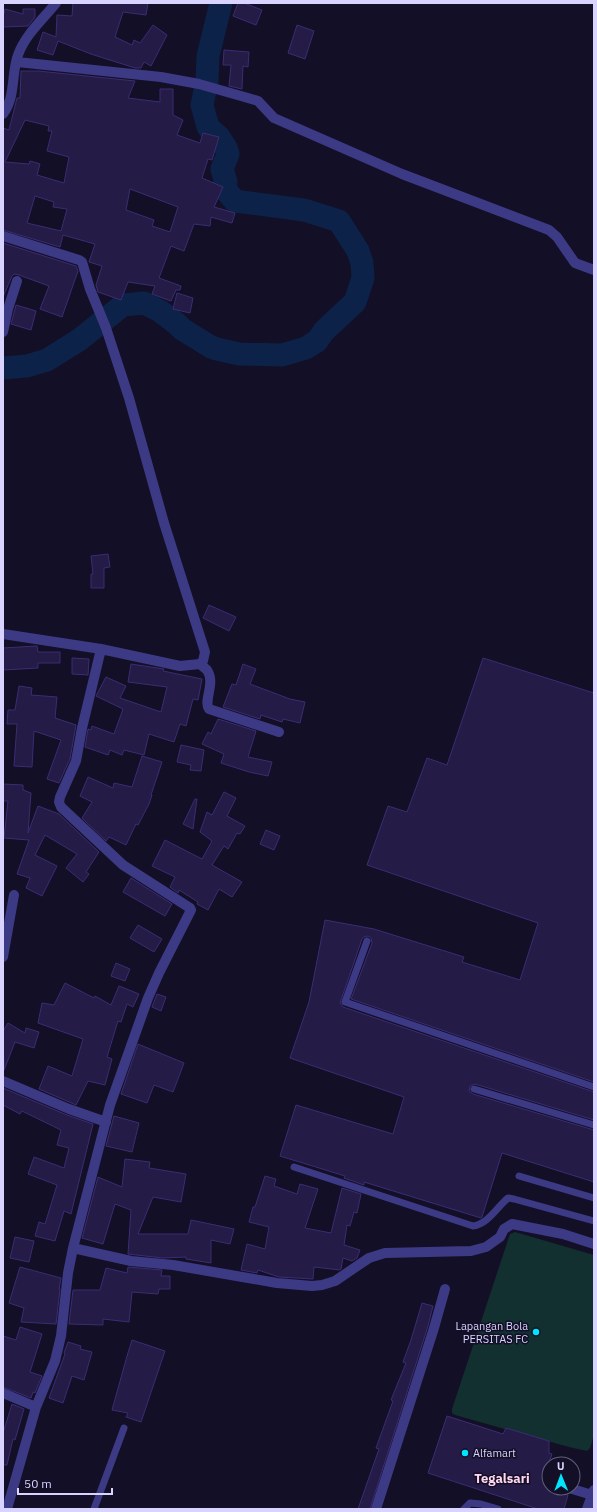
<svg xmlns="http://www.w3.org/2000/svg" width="597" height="1512" font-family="'IBM Plex Sans',sans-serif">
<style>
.green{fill:#12302f}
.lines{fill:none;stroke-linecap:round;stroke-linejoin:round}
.river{stroke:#0c2248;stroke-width:23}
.building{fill:#241b47;stroke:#3b2d73;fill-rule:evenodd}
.lane{stroke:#3d3a85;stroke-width:7}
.street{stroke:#3d3a85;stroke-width:10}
.poi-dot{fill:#00e5ff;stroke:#130f26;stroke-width:1.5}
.labels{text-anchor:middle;stroke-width:3;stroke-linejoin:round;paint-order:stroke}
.poi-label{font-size:11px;fill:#d9d4ff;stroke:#130f26;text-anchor:end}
.quarter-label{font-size:13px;font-weight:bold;fill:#ffd6f0;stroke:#130f26}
</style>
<rect width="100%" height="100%" fill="#130f26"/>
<path class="green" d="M515,1232L594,1255V1435L590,1448L587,1451L569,1447L455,1415L452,1413V1409L509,1237L510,1234Z"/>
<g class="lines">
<path class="river" d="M3,368L27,366L47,360L79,340L123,305L144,303L160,311L177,324L182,329L211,347L217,349L239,354L282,355L306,348L317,341L324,331L355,302L363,278L362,263L358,251L339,221L304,210L235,201L223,187L226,182L222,169L228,154L226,148L219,137L208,127L202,105L207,81L208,56L221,3"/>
</g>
<path class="building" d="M73,3H148L146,15L123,12L115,37L132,45L134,40L140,43L153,25L167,35L151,66L144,62L141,68H135L91,54L58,41L53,55L37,50L43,32L56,37L57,15L72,16Z
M238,3H244L262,10L256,25L233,16Z
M5,9L23,14V9H35V17L28,26L3,27V16Z
M297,25L314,31L305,59L288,53Z
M224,50L249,52L248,67L243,66L242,89L229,86L231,65H223Z
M21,71H38L135,81L128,98L160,102V89H173V115L183,120L177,135L200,143L203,133L219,137L212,160L208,159L202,178L223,187L214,207L235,213L232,223L211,217L210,226L194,224L184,251L171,246L159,278L181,286L180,290H176L171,301L152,294L155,286L128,282L121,300L98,292L96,285L102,266L89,262L95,244L63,235L60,247L3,230V128L9,130L17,98H20ZM25,120L49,126L48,131H52L47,151L69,157L64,183L37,175L40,164L30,161L29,164L5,162ZM130,189L178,207L170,232L152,226L154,220L126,210ZM35,196L54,202L53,207L67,209L61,231L27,223Z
M3,243L76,266L78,271L62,317L40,309L49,286L19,275L14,274L12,276L3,297Z
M177,293L193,298L190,313L173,309Z
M16,305L36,311L31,330L11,324Z
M108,554L110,567L104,568V588H91V574H93L91,556Z
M209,605L236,617L229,631L203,618Z
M36,646H37L38,652H60V663H38V668L3,670V648Z
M72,658L89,659L88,675L72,674Z
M483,658L594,693V1082L351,999L372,943L371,938L368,936L364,937L362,939L340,1003L343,1007L594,1092V1120L475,1084L470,1086L469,1091L473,1094L594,1130V1182L502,1153L482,1217L481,1218L364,1182V1185L344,1178L345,1176L280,1156L296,1105L393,1134L404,1097L290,1058L309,1002L325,920L374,929L464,957L462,962L520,980L538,923L367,865L388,806L407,812L427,758L447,765Z
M131,664L164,669L163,671L202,679L198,700L193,699L186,726L180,724L174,742L149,734L144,755L124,750L122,755L110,750L108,755L85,747L88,729L91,730L92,726L114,734L123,709L96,696L106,677L126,686L120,698L161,712L167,687L128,682Z
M243,664L256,669L250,684L290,699L305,702L300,723L283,719L282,722L261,715L260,719L223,707L232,684L236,685Z
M19,686L32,688L31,695L57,697L55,718L76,725L70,759L59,783L47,779L61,740L34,731L32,767L14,766L17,724H7L8,710H15Z
M218,719L256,731L248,757L272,762L268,776L249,772L221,763L224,754L202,744L208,732L211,734Z
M181,745L204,750L201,771L190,770L191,765L177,762Z
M142,756L162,762L151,795H152L149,804L138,825L136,824L126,845L109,837L106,841L82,818L92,802L80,796L88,777L113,788L114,783L132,787Z
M3,784L23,785V790L31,793L28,833L38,806L59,814L99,852L86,872L89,874L83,882L66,868L77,854L45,835L35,855L57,866L42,896L26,888L30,878L17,874L29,840L4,838L8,801H3Z
M224,792L236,798L227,816L245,826L240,834L237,833L228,849L224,846L212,865L242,882L232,897L219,889L208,910L197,904L198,902L179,890L178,893L170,887L175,877L152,866L165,840L202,859L212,841L200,832L207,812L212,815Z
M195,799H197L193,829L183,824Z
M266,830L280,836L274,850L260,844Z
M131,878L172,904L165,916L123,892Z
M138,925L162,939L154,952L130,938Z
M116,963L130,969L125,981L111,976Z
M65,983L94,998L95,996L111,1005L119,986L139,994L133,1007L127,1004L121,1022L118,1021L107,1057L112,1059L105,1085L88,1081L76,1105L39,1089L48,1066L72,1076L83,1039L38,1023L42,1003L54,1005Z
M157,994L166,997L161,1011L152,1007Z
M8,1023L25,1033L26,1028L39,1032L34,1048L15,1042L4,1070L3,1031Z
M138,1044L184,1063L173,1092L154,1085L147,1103L121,1094Z
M3,1088L67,1115L93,1124L71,1214L64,1211L55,1241L35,1236L39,1222L45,1224L57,1185L28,1174L34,1157L64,1168L69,1148L57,1145L61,1130L22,1111L20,1114L3,1105Z
M114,1116L139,1123L132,1152L106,1146Z
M125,1159L150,1162L149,1168L186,1174L181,1202L153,1197L138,1234H188L191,1220L234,1229L230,1244L211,1240V1263L186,1259V1257L163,1258L128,1254L131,1210L115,1204L103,1244L82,1238L98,1177L122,1187Z
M265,1176L276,1179L274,1186L297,1194L300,1184L318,1189L305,1228L331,1233L342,1188L361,1194L357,1213L354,1212L350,1226L347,1225L344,1245L360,1250L357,1258L352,1261L343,1258L341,1269L340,1270L314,1267L313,1279L279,1277L258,1270L257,1273L241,1270L247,1244L265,1249L269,1227L249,1222L253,1207H255Z
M15,1237L34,1241L29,1262L10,1258Z
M20,1267L61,1278L59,1289H60L56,1324L21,1322L24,1308L9,1303Z
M128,1267L162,1270L161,1276H170V1289H159L158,1294L132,1292L129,1322L103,1319V1325L69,1324L73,1290H100L106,1268L127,1273Z
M422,1303L433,1306L428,1326L370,1509H358L379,1449L376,1448L393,1401L391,1400L395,1390L406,1363L403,1362L411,1340Z
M20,1327L42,1334L30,1372L42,1376L35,1393L33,1392L31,1398L3,1387V1336L16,1340Z
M132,1340L165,1351L141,1422L126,1417L128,1413L112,1410L127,1356Z
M68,1342L81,1346L80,1349L92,1352L84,1380L72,1376L63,1403L49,1398L65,1354L64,1353Z
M12,1404L24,1409L15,1440L13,1439L7,1465H3V1433Z
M447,1416L503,1434L506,1428L549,1441V1453L552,1454L549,1463V1479L547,1484L549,1485V1488L563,1489L565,1493L568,1495L564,1509H538L428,1473Z"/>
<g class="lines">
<path class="lane" d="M367,941L345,1002L594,1087
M474,1089L594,1125
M294,1167L473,1226C488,1224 497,1207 508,1198L514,1199L594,1221
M519,1176L594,1198
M94,1509L124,1428
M464,1509L470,1503L481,1504L498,1509"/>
<path class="street" d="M17,62L161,77L199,84L248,98L258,101L274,118L402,174L549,230L557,237L575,263L594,270
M3,114C16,97 11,74 18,55C25,35 43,19 56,3
M3,236L79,260L82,262L90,289L106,328L129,398L164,523L205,652L203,661L200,664L180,666L101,649L3,634
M3,332L8,309L17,281
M200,664C202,666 205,668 207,670C216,683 203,701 209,709L279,732
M3,957L14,895
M3,1081L69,1109L106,1122
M73,1248L131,1261L173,1265L277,1283L312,1286L322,1285L335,1281L369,1258L385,1253L471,1251L486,1247L500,1237L504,1229L512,1224L563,1234L594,1244
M3,1393L36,1407
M569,1488L592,1495
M7,1509L36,1407L55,1361L61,1336L68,1273L73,1248L110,1105L148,998L159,973L191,910L190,908L123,865L61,807L59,802L60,797L76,761L82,728L101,649
M376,1509L434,1328L445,1289
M587,1509L594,1490"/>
</g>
<g class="poi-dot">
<circle cx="536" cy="1332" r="4"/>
<circle cx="465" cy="1453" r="4"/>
</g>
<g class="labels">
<g class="poi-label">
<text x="528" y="1330">Lapangan Bola<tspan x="528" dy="13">PERSITAS FC</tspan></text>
<text x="473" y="1457" text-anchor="start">Alfamart</text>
</g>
<g class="quarter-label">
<text x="502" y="1483">Tegalsari</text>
</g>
</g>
<rect width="597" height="1512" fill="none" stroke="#d9d4ff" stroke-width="8"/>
<g transform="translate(561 1476) rotate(359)"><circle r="19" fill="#130f26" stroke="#625e7d"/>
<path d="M0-3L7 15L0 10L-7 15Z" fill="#00e5ff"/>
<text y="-6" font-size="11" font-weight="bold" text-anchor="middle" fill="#d9d4ff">U</text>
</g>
<path d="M18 1488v6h94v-6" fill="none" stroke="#d9d4ff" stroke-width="2"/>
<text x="24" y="1488" font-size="12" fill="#d9d4ff" stroke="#130f26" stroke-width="3" paint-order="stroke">50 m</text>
</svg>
